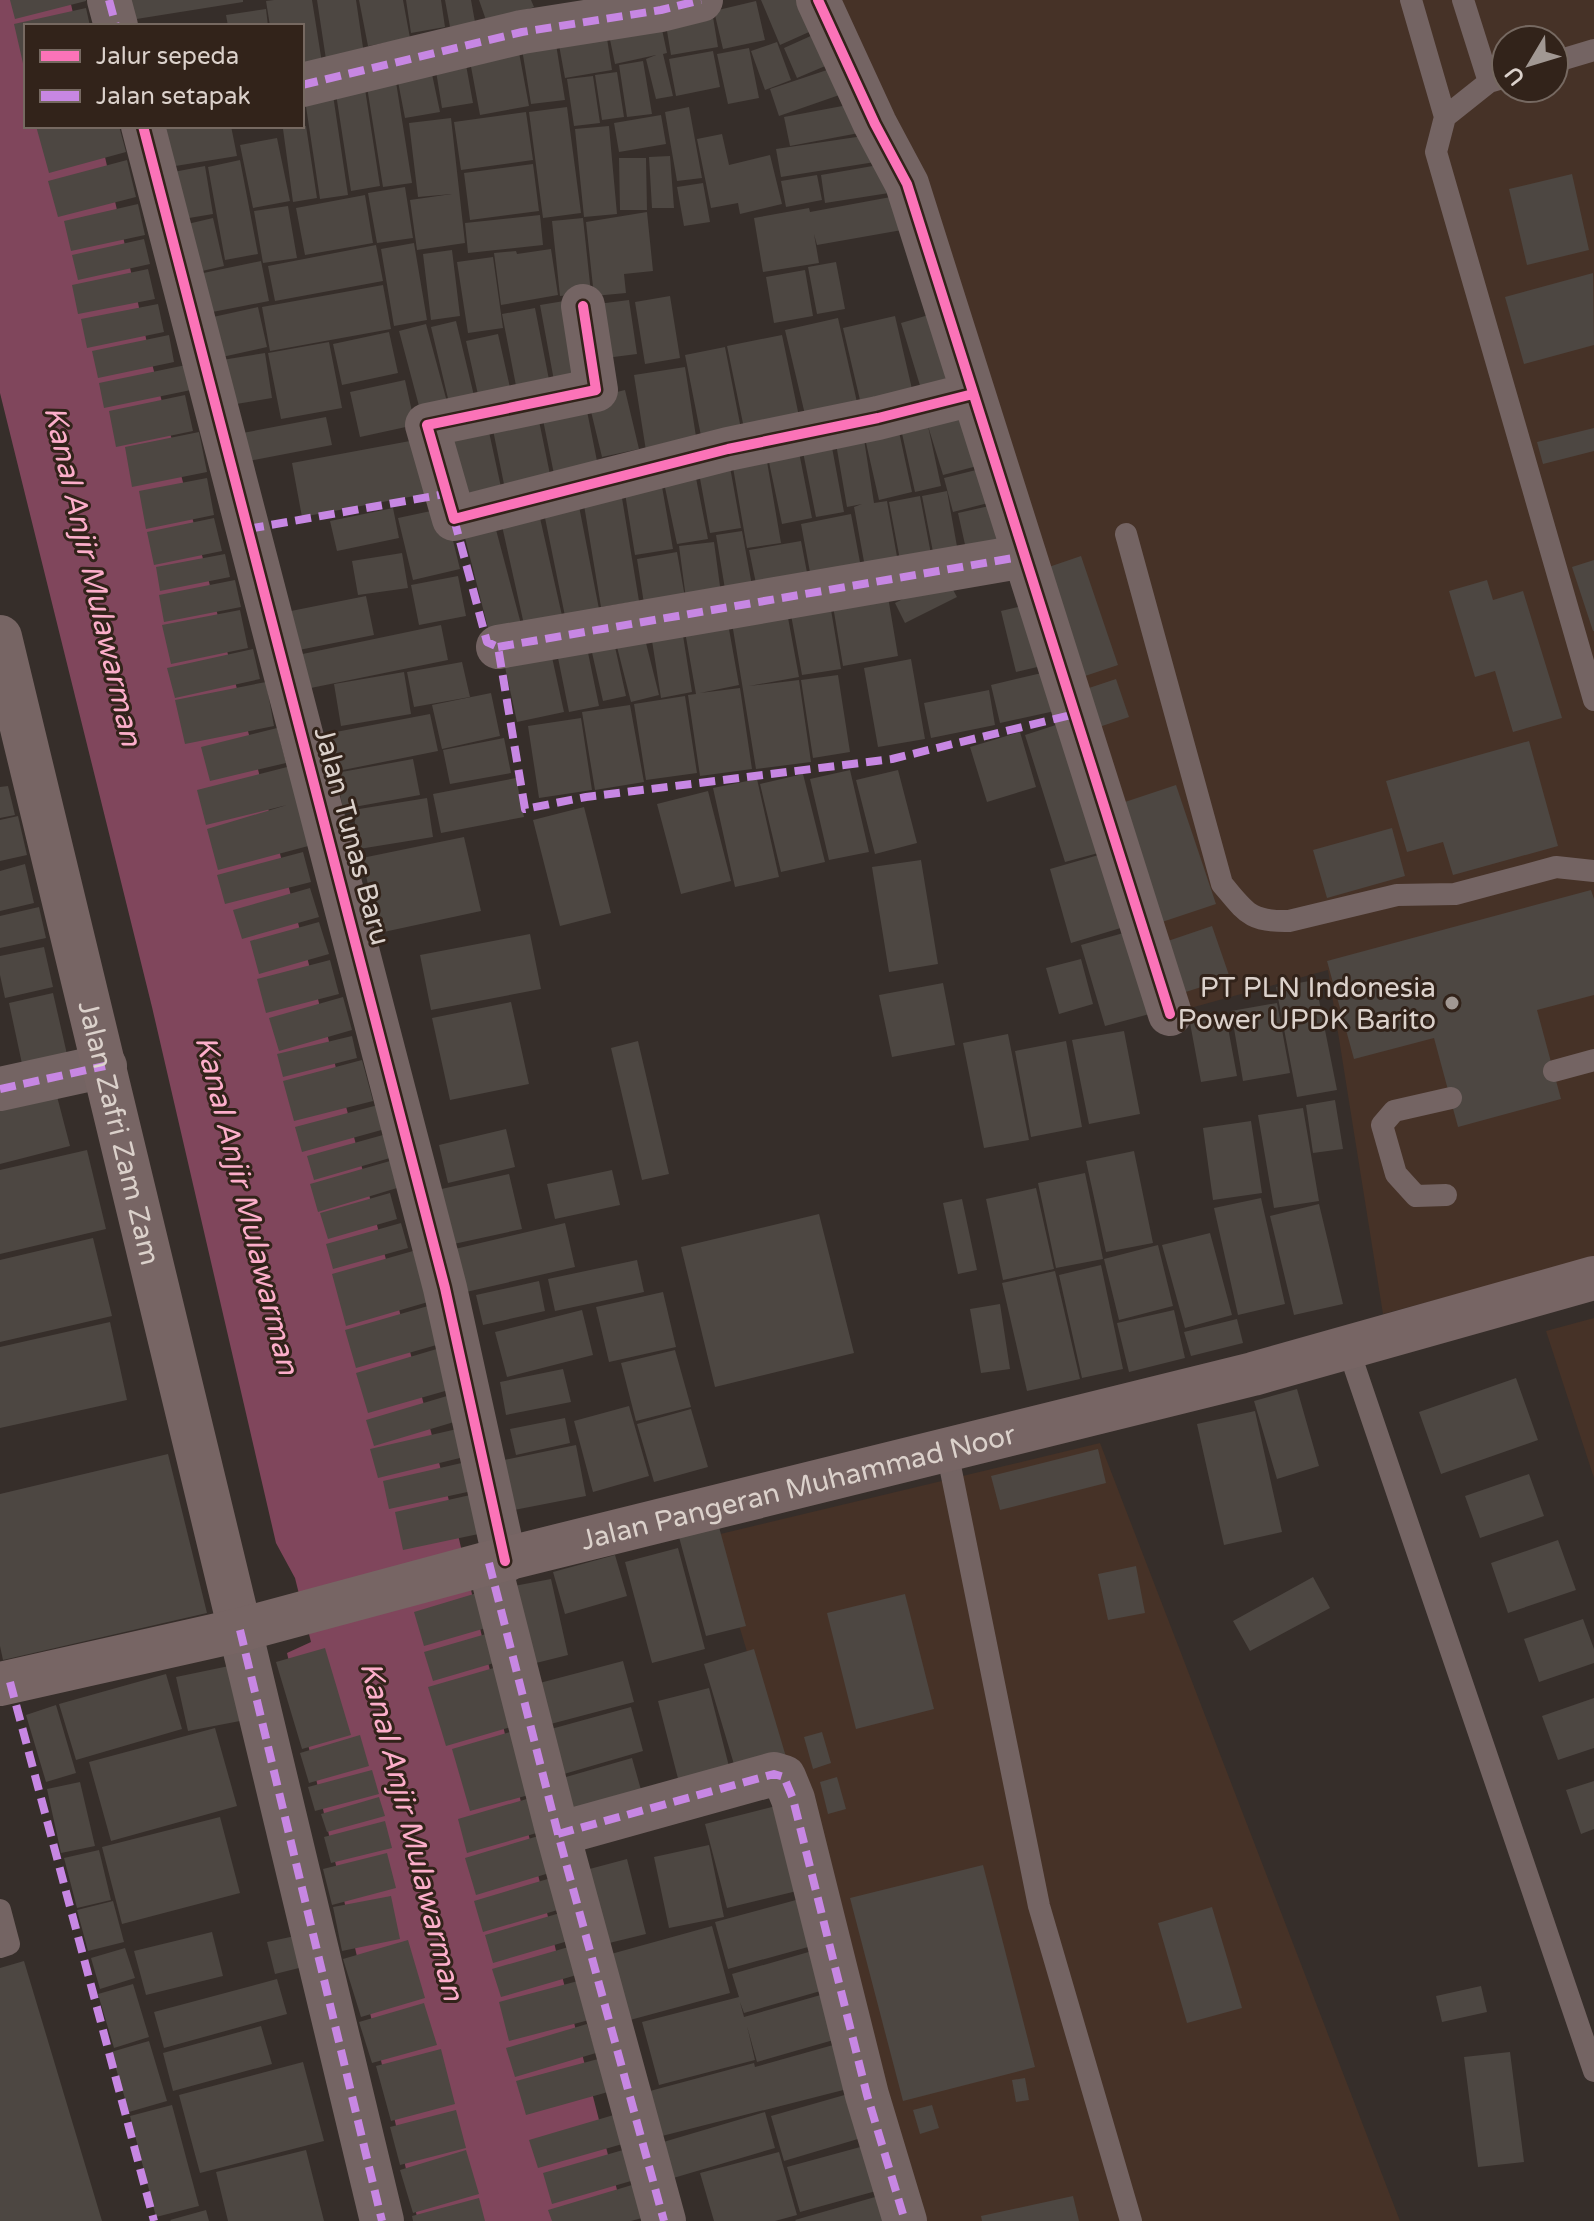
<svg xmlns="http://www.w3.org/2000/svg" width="1594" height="2221" font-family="'Varela Round',sans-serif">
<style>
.built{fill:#463227;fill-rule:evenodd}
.water{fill:#80465c}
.building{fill:#4d4742}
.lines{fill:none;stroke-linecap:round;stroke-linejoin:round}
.lane{stroke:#746463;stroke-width:22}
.street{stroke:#746463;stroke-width:44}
.secondary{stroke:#776564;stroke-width:44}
.quiet{stroke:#c787e3;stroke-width:8;stroke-dasharray:16 8;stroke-linecap:butt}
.cycleway-casing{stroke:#32231a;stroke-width:15}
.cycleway{stroke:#fb73b8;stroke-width:10}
.poi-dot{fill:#a19893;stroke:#32231a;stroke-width:3}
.labels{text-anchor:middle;stroke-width:6;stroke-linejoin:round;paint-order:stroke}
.street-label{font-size:28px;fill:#dbd1cb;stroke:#32231a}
.poi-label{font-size:28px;fill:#dbd1cb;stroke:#32231a;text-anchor:end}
.water-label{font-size:30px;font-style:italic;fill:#fcaeca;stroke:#32231a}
</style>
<rect width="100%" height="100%" fill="#362e2a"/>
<path class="built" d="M840,0H1594V1258L1383,1314L1328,970L1165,1015ZM1506,40H1554V88H1506Z
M1594,1318V1478L1546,1331Z
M1100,1443L1400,2221H919L712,1536Z"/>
<path class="water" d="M0,0H70L76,26H26V126H98L150,356L459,1539L561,1972L625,2221H418L287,1653L311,1642L295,1578L276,1543L152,1007L0,393Z"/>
<path class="building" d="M10,0H86V1L15,19Z
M120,0H243V2L124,21Z
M274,0H312L323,69L302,72V26H270L266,1Z
M317,0H356L365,61L327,66Z
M359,0H403L410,38L368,46Z
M406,0H441L445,27L411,33Z
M445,0H471L475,22L450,27Z
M479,0H531L534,7L487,23Z
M761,0H806L818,28L780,45Z
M756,1L765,40L723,49L714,11Z
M86,8L90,26H26L25,72L14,24Z
M266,9L268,26H228L226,15Z
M712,11L718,47L671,55L665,19Z
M659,15L667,53L663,54L673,96L656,99L646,59L656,55L615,64L607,25Z
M605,26L612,70L565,78L557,34Z
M824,30L837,61L797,78L784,48Z
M555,38L565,100L531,104L521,43Z
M777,42L791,80L765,90L751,51Z
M518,47L529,106L480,115L469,56Z
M749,48L759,98L728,104L717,54Z
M713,51L720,87L676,96L669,59Z
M464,54L473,103L442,108L434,59Z
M429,60L440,112L405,118L395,66Z
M643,61L652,114L627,117L619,65Z
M839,66L848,92L779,116L770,89Z
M617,72L624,117L602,120L595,75Z
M593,76L600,123L574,126L567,79Z
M396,82L412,183L383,187L367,87Z
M365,89L380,186L351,191L336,94Z
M333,95L348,195L320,199L305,100Z
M853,104L859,133L790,146L784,117Z
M567,107L581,213L543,218L529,112Z
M689,107L702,178L677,181L665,112Z
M526,112L533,160L461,170L454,122Z
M661,115L666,144L619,152L614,123Z
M451,118L465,243L417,250L410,200L452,194L418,197L409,123Z
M36,126H119L126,152L49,173Z
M155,126H231L237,156L163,168Z
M306,126L317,198L293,202L283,129Z
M609,126L617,214L584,217L575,129Z
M722,134L729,165L770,155L782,204L740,214L738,203L711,208L697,139Z
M870,135L875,162L781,177L776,149Z
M277,138L290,201L253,208L240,145Z
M670,156L674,208H652L649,157Z
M619,158H646L647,210H620Z
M127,160L136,197L58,217L48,181Z
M240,160L258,254L225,260L208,167Z
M533,164L539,211L470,220L464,173Z
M884,164L889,193L825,203L821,175Z
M205,166L213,214L171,221L163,174Z
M1572,174L1589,250L1527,265L1509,189Z
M817,175L822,200L786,207L781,181Z
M703,183L710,222L684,226L677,187Z
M405,187L413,238L377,243L368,193Z
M365,195L373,243L305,255L296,208Z
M896,196L902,230L817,245L814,234L819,263L763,272L754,218L809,208L810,212Z
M138,204L145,235L71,251L64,221Z
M288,206L297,258L263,263L254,211Z
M647,212L653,271L624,274L626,293L594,296L586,222Z
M540,215L543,245L468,253L465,223Z
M213,218L224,266L189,274L179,226Z
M583,218L591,293L560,296L552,221Z
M144,239L150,264L78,280L72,255Z
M414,243L427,320L394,326L381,249Z
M376,245L383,281L275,301L268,266Z
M551,249L558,295L501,305L494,253L516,251L517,254Z
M452,250L460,316L431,320L423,254Z
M493,257L503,328L468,333L457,262Z
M261,261L269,301L197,315L189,276Z
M836,262L845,309L817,314L808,267Z
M148,269L155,299L78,314L72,285Z
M805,270L813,316L774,323L766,277Z
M1593,273L1594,345L1524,364L1505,297Z
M383,285L391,329L270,351L262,307Z
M670,296L680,358L645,364L635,302Z
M576,299L591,379L555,386L540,305Z
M629,300L637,354L598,359L590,305Z
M158,304L164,332L87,348L81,319Z
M258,307L267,347L213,359L204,319Z
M535,308L551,390L518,396L502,314Z
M939,312L963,391L925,402L901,323Z
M895,316L912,389L860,400L843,328Z
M838,318L859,411L807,423L785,330Z
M456,321L476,404L451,411L431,327Z
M426,324L450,413L423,421L399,331Z
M389,332L398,373L342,385L333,344Z
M498,334L513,401L481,408L466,341Z
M169,335L174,362L98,378L92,351Z
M782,335L801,426L746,438L727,346Z
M329,342L342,408L281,419L268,353Z
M725,347L743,439L703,446L685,355Z
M265,353L272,398L224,406L216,361Z
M186,365L191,390L104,408L99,383Z
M685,367L698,449L647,457L634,375Z
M405,380L415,425L360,437L350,392Z
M625,390L639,449L602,457L588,399Z
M185,395L193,431L116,447L109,411Z
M585,401L600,476L556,484L541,410Z
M964,402L981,465L943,475L928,426L941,486L915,492L899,420Z
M537,411L553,489L507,499L491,420Z
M326,417L332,445L238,463L232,435Z
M486,418L504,501L456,512L437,429Z
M898,427L912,492L879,500L864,434Z
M1594,428V451L1543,464L1537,442Z
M199,432L207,472L132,487L125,447Z
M863,433L874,503L887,501L898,562L865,567L854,507L862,504L847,507L835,438Z
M426,438L436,492L302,517L292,463Z
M797,442L812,518L782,524L766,448Z
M831,442L844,512L816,517L802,447Z
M765,450L781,543L747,548L731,456Z
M730,467L741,528L710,533L699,473Z
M984,468L992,502L953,512L944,478Z
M695,473L708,539L677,544L663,478Z
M207,478L214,515L146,529L139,491Z
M661,481L673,549L635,555L624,487Z
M947,491L958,552L934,557L922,496Z
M621,492L639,601L601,607L583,499Z
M920,496L931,554L900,560L889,502Z
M578,501L600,614L566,621L543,508Z
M998,504L1007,549L968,558L958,513Z
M393,508L399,538L337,551L330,521Z
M445,508L460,569L413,580L398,518Z
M538,509L563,620L525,629L500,517Z
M851,514L862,573L812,583L801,524Z
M214,518L222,551L154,565L147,532Z
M494,522L521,624L489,632L463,530Z
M742,531L753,591L726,595L716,535Z
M801,541L809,583L758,593L749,550Z
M714,542L722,601L687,606L679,546Z
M677,552L686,603L645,610L637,559Z
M402,553L408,588L358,595L352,561Z
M225,554L230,577L160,591L156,567Z
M1081,556L1118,665L1076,679L1040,570Z
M1594,560V631H1593L1572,567Z
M458,576L466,616L419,625L411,585Z
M946,577L957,597L905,623L895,603Z
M235,580L241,607L164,622L159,595Z
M1487,580L1493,600L1523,591L1562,718L1513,732L1495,671L1475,677L1449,591Z
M886,585L898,656L843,666L831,594Z
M366,596L374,635L289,652L281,613Z
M829,598L841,669L802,675L789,604Z
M1031,604L1046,665L1016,672L1001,611Z
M786,607L799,677L749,686L799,680L811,762L756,769L731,617Z
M240,610L248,648L171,664L162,625Z
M727,618L739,685L700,693L740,688L752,769L700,776L688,695L696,694L684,626Z
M641,623L659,695L631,702L613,631Z
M681,623L692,692L661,698L650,628Z
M441,625L448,660L301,690L293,656Z
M611,629L626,696L603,701L588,635Z
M585,638L599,706L569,712L555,643Z
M550,648L564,712L517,722L503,658Z
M253,649L260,679L175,698L167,668Z
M911,659L925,739L878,747L864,668Z
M462,662L470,697L414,707L407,672Z
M404,672L411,714L341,726L334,684Z
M1046,672L1055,711L1000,723L991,685Z
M838,675L850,752L813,758L801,680Z
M1116,679L1129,717L1090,730L1077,692Z
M266,682L274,726L185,744L175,700Z
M989,690L995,725L931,738L924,703Z
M491,693L500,736L442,749L432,705Z
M685,696L697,773L646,780L634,704Z
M630,705L644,782L595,790L582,712Z
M430,714L438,751L328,773L320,735Z
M581,718L592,790L539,798L528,726Z
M1062,723L1102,852L1065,862L1025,735Z
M277,728L286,763L210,781L201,747Z
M1020,732L1036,787L987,802L970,747Z
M504,738L511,773L450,784L443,750Z
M1529,741L1558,846L1453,875L1443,842L1407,852L1386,781Z
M413,759L420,795L343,809L336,773Z
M291,766L312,845L218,870L207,829L287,805L206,825L197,790Z
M850,770L869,852L829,860L810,779Z
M898,770L917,843L875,854L856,780Z
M803,774L825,862L781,872L760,784Z
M516,778L524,817L441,833L433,794Z
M757,779L779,877L735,887L713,788Z
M1176,785L1216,904L1156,924L1116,805Z
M8,786L15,815L0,818V787Z
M708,791L731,881L681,894L657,804Z
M427,798L433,837L359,849L353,810Z
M584,807L611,913L560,926L533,820Z
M18,816L27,855L0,861V820Z
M1392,828L1405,876L1327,898L1313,850Z
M464,837L481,911L379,933L362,858Z
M303,852L311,882L225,904L217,875Z
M1102,854L1124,927L1071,943L1050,869Z
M921,860L938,964L889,972L872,867Z
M25,864L34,903L0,911V871Z
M310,888L319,917L242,939L233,910Z
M1591,890L1594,899V995L1537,1010L1561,1099L1458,1127L1434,1038L1354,1059L1327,961Z
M39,907L46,938L0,948V916Z
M319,922L329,954L259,974L250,941Z
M1212,926L1230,978L1176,995L1159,944Z
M1134,930L1157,1012L1105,1026L1081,945Z
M530,934L541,989L431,1010L420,955Z
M44,947L53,987L5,998L0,975V956Z
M1081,959L1093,1004L1059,1014L1046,968Z
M330,960L339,994L266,1013L257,979Z
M1315,980L1337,1090L1297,1097L1276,987Z
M943,983L955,1045L892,1057L879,995Z
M53,993L69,1063L24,1073L9,1003Z
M343,997L352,1030L279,1051L269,1018Z
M511,1002L529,1084L450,1100L432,1018Z
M1277,1003L1290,1073L1243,1081L1231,1011Z
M1226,1017L1237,1076L1201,1082L1190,1023Z
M1124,1031L1140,1114L1089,1124L1072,1040Z
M1008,1034L1029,1140L984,1148L963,1043Z
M352,1036L357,1058L283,1077L277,1054Z
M638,1041L669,1174L642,1180L611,1048Z
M1066,1041L1082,1127L1031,1137L1015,1051Z
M362,1060L373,1101L294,1121L283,1081Z
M53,1081L70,1146L0,1164V1095Z
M1335,1100L1343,1149L1313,1153L1306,1105Z
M378,1105L385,1129L302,1152L295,1127Z
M1303,1108L1319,1201L1274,1208L1258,1115Z
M1251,1121L1262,1193L1213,1200L1203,1128Z
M506,1129L515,1167L448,1183L439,1145Z
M383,1135L390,1158L314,1180L307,1156Z
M87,1150L106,1229L0,1254V1170Z
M1134,1151L1153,1243L1106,1252L1086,1161Z
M390,1161L397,1188L318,1212L310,1184Z
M612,1170L620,1205L555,1219L547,1184Z
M1085,1173L1103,1259L1056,1268L1038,1183Z
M509,1174L522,1229L449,1245L437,1190Z
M1036,1188L1054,1269L1003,1280L986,1199Z
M390,1193L397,1219L328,1239L320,1213Z
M1261,1198L1285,1304L1238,1315L1214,1208Z
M962,1199L977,1270L958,1274L943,1203Z
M1319,1204L1343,1304L1294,1315L1270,1216Z
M819,1214L854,1353L715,1387L681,1247Z
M401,1223L408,1248L333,1269L326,1244Z
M565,1223L575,1267L466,1292L455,1249Z
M1210,1233L1232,1315L1185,1328L1162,1245Z
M93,1238L112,1316L0,1342V1260Z
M1158,1245L1173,1306L1119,1320L1104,1259Z
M413,1251L428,1302L346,1326L332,1274Z
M637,1260L644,1292L555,1311L548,1279Z
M1101,1265L1123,1369L1082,1378L1059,1275Z
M1055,1271L1080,1379L1027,1391L1002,1283Z
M539,1281L545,1311L483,1325L476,1295Z
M663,1292L676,1347L609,1362L596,1307Z
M1000,1304L1010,1369L981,1373L970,1309Z
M428,1306L440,1344L356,1368L345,1330Z
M582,1310L593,1355L507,1377L495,1332Z
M1174,1310L1185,1358L1129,1372L1117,1323Z
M1237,1319L1243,1343L1191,1356L1184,1332Z
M110,1322L127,1400L0,1428V1347Z
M440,1348L452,1389L368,1413L356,1373Z
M675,1350L691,1407L636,1421L621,1363Z
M563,1369L571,1402L506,1415L500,1382Z
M1516,1378L1538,1440L1441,1474L1419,1412Z
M1297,1389L1319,1466L1277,1479L1254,1401Z
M447,1396L454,1422L374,1446L366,1420Z
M629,1406L649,1476L593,1492L574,1421Z
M691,1409L708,1467L654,1482L637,1424Z
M1255,1411L1282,1532L1224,1545L1197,1424Z
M565,1418L570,1443L516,1455L510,1429Z
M457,1429L464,1457L378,1478L370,1449Z
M576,1445L586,1496L514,1510L504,1460Z
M1098,1449L1106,1483L1000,1510L991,1476Z
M168,1454L207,1613L3,1660L0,1646V1494Z
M466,1462L472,1491L389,1509L383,1481Z
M1529,1474L1544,1516L1480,1538L1465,1496Z
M479,1493L488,1532L403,1550L395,1512Z
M719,1527L746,1626L706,1636L679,1537Z
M1558,1540L1576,1590L1508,1613L1491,1563Z
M678,1548L705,1649L652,1663L625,1562Z
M615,1555L627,1596L565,1614L553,1572Z
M1136,1566L1145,1613L1108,1620L1098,1574Z
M1313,1577L1330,1608L1250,1651L1233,1621Z
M551,1579L568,1655L532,1664L514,1586Z
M477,1593L486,1628L424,1646L414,1612Z
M905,1594L934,1709L856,1729L827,1613Z
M1583,1619L1594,1649V1663L1539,1682L1524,1639Z
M486,1634L494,1663L433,1681L424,1652Z
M325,1648L351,1735L302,1749L276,1662Z
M754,1649L789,1767L739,1781L704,1664Z
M623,1661L634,1702L543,1726L532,1685Z
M229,1666L240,1721L188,1731L176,1677Z
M497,1667L514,1726L446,1746L428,1687Z
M166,1674L182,1729L76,1760L59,1704Z
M709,1688L733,1782L682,1794L658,1701Z
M1594,1698V1748L1558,1760L1542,1716Z
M56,1705L76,1773L46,1782L26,1715Z
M631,1707L643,1751L564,1774L551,1729Z
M215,1728L237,1806L111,1841L89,1762Z
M517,1730L536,1793L470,1811L452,1749Z
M822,1732L831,1763L813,1769L804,1737Z
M360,1735L369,1766L309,1783L300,1753Z
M632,1758L645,1804L573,1826L559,1779Z
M372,1770L379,1794L315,1811L308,1787Z
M837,1777L846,1809L828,1814L820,1782Z
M1594,1781V1829L1581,1834L1566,1790Z
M80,1782L95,1846L61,1853L47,1789Z
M537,1796L547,1830L467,1853L458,1819Z
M379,1797L385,1816L327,1832L321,1814Z
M780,1805L801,1890L727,1908L705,1824Z
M220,1817L240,1893L122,1924L102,1847Z
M385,1821L392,1848L331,1863L324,1837Z
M545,1834L556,1871L476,1895L465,1858Z
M709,1845L724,1917L669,1928L654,1857Z
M99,1850L111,1900L77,1908L64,1858Z
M387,1853L396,1888L332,1905L323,1869Z
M627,1859L646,1934L601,1945L582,1871Z
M983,1865L1035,2067L903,2101L850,1898Z
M551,1878L561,1909L483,1932L474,1901Z
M391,1896L400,1939L342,1951L333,1907Z
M807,1897L819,1944L728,1969L715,1922Z
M113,1901L124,1942L88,1951L77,1910Z
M1212,1907L1242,2008L1187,2023L1158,1923Z
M560,1913L568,1941L493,1963L485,1935Z
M712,1926L730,1993L630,2020L611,1954Z
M212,1932L223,1976L146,1995L134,1951Z
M295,1936L303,1967L275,1974L267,1942Z
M408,1940L425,1998L361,2017L343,1959Z
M572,1946L580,1974L501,1997L492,1969Z
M125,1948L135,1978L100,1989L91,1958Z
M819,1949L831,1988L744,2013L740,2002L744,2017L838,1990L851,2035L757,2062L747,2026L755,2060L659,2085L642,2022L739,1997L732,1974Z
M24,1961L102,2221H0V1968Z
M277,1979L287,2014L164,2048L154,2012Z
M578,1981L589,2020L509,2041L499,2002Z
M133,1984L149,2037L114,2048L98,1994Z
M1481,1986L1487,2012L1442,2022L1436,1996Z
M424,2003L437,2045L372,2063L359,2022Z
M587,2024L596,2053L515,2077L506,2048Z
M261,2026L272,2064L173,2091L163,2053Z
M851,2040L863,2085L662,2136L650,2091L754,2063L755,2067Z
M149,2041L167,2101L129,2112L111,2052Z
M441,2049L455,2104L391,2121L376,2066Z
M1510,2052L1524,2162L1478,2167L1464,2057Z
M598,2059L608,2092L526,2115L516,2081Z
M303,2062L324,2141L200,2173L179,2095Z
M1025,2078L1029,2100L1016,2102L1012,2080Z
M855,2092L868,2136L784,2161L771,2116Z
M172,2105L199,2206L156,2217L130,2116Z
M932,2105L939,2128L920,2134L913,2110Z
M456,2110L466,2148L400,2165L390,2127Z
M765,2112L775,2148L670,2179L660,2143Z
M617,2114L626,2143L538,2168L529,2140Z
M875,2143L887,2188L800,2212L787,2167Z
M306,2150L324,2221H228L216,2172Z
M466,2150L479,2194L413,2213L400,2170Z
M623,2150L631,2181L552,2204L543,2173Z
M779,2152L797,2215L775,2221H714L700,2173Z
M632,2185L642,2218L631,2221H552L548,2210Z
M889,2193L897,2221H796L795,2220Z
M1073,2196L1079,2221H982L981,2216Z
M479,2198L485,2221H413L412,2216Z
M206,2210L209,2221H171L170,2220Z"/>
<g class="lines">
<path class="lane" d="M1411,0L1445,117
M1463,0L1489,82
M1554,62L1594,50
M1506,77L1489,82L1445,117L1436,152L1594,700
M1126,534L1222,884C1246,912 1249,922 1289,921L1397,895L1455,894L1556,867L1594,871
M1554,1071L1594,1060
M1446,1195L1416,1196L1396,1174L1382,1125L1394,1111L1451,1098
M1348,1348L1594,2071
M947,1451L1039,1906L1131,2221
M0,1910L9,1944L0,1947"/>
<path class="street" d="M109,0L116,26
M818,0L875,124L907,184L1170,1014
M302,85L522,32L661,10L701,0
M143,126L445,1288L505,1561
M583,306L596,390L427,425L454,519L728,449L878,418L973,394
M498,647L1025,556
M0,1089L105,1066
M489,1563L558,1834L664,2221
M240,1630L382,2221
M558,1834L774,1774L784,1777L793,1799L867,2095L905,2221"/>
<g class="secondary">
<path id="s1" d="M0,637L240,1630"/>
<path id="s2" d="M0,1684L240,1630L489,1563L1253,1374L1594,1278"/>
</g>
<path class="quiet" d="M109,0L116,26
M302,85L522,32L661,10L701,0
M454,519L487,642L498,647L525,809L586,797L892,759L1075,714
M248,529L445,494
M498,647L1025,556
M0,1089L105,1066
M489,1563L558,1834L664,2221
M240,1630L382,2221
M10,1682L154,2221
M558,1834L774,1774L784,1777L793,1799L867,2095L905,2221"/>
<defs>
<path id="cycleway" d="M818,0L875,124L907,184L1170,1014
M143,126L445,1288L505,1561
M583,306L596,390L427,425L454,519L728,449L878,418L973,394"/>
</defs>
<use href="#cycleway" class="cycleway-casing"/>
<use href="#cycleway" class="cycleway"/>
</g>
<circle class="poi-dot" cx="1452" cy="1003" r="8"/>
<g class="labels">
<g class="street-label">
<text transform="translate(353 836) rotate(75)" y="10">Jalan Tunas Baru</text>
<text dy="10" stroke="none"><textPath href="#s1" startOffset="510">Jalan Zafri Zam Zam</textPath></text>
<text dy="10" stroke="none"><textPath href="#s2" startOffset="822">Jalan Pangeran Muhammad Noor</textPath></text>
</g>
<g class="poi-label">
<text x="1436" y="997">PT PLN Indonesia<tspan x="1436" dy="32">Power UPDK Barito</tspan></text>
</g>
<g class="water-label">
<text transform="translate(93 576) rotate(77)" y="10">Kanal Anjir Mulawarman</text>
<text transform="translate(247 1205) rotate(76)" y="10">Kanal Anjir Mulawarman</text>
<text transform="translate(412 1831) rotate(76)" y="10">Kanal Anjir Mulawarman</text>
</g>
</g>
<rect x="24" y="24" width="280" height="104" fill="#32231a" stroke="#766961" stroke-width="2"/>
<rect x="40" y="50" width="40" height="12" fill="#fb73b8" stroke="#766961" stroke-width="2"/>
<text x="96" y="64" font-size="24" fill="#dbd1cb">Jalur sepeda</text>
<rect x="40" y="90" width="40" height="12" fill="#c787e3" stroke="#766961" stroke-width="2"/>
<text x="96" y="104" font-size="24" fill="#dbd1cb">Jalan setapak</text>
<g transform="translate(1530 64) rotate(232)"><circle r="38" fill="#32231a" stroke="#766961" stroke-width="2"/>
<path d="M0-6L14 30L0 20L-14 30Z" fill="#a19893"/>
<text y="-12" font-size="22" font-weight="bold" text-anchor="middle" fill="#dbd1cb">U</text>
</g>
</svg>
